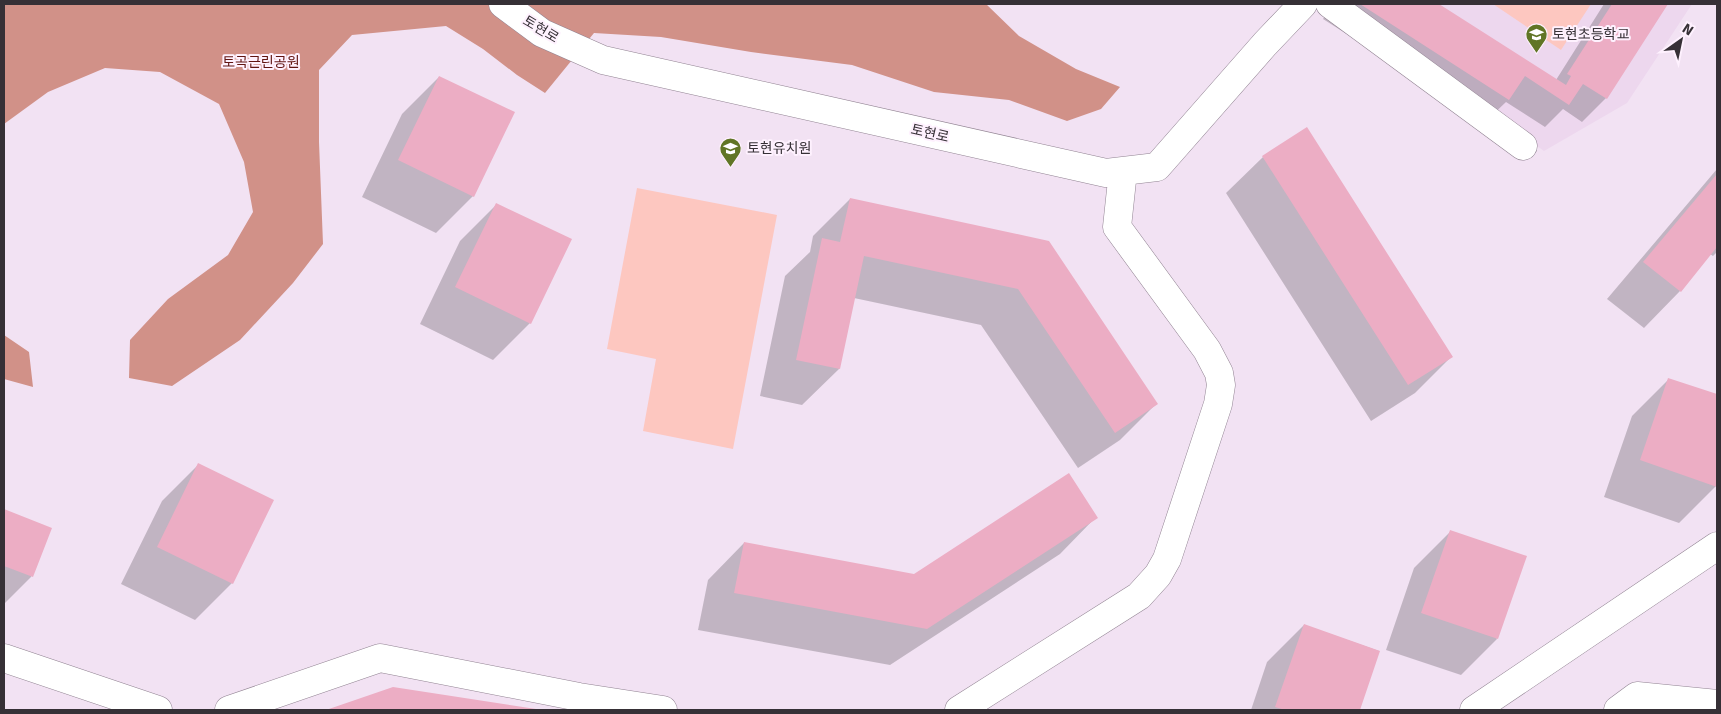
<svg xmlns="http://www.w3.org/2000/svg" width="1721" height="714" font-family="Signika,'Noto Sans KR',sans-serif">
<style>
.built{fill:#edd7ee}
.green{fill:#fdc7c0}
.forest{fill:#d19188}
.shadow{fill:#0003}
.building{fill:#ecadc4}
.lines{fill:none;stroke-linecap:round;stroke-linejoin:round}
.minor-casing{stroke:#918392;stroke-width:29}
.minor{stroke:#fff;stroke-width:28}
.labels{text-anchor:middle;stroke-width:4;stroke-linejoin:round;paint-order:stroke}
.street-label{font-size:14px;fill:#363036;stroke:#fef1fe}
.poi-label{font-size:14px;fill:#363036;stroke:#fef1fe;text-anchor:start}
.park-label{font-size:14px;fill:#611411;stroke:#fef1fe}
</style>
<rect width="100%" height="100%" fill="#f2e2f3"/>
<path class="built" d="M1345,4H1692L1627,103L1544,151Z"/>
<path class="green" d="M1493,4H1591L1561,50Z
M637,188L777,215L733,449L643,431L656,359L607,349Z"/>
<path class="forest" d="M4,4H986L1019,36L1076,69L1120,87L1101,109L1067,121L1009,100L934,92L852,65L751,52L661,37L594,33L545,93L517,75L483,49L446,26L352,35L319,70V142L323,244L293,283L240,340L172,386L129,378L130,340L168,299L228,255L253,212L244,162L219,104L160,72L105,68L48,92L4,124Z
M4,335L29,352L33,387L4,379Z"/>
<path class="shadow" d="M1333,4H1437L1556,80L1604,4H1666L1606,98L1582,122L1563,109L1545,127L1506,102L1485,122L1323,19Z
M439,77L473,196L436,233L362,197L402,114Z
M1263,157L1452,356L1415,393L1371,421L1226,193Z
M1717,169V252L1713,256L1710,254L1680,291L1644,328L1607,299Z
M850,199L1048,242L1156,404L1120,440L1078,468L981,325L854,298L839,369L802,405L760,396L785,276L810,252L813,236Z
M497,204L530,323L493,360L420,324L460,241Z
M1669,379L1717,396V482L1716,486L1679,523L1604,497L1632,416Z
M198,465L232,583L195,620L121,584L162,501Z
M4,510L50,529L31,577L4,604Z
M1096,517L1060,554L890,665L698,630L708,580L744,543L914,575Z
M1450,532L1497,639L1461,675L1386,650L1414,568Z
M1304,625L1379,651L1358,710H1251L1267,662Z
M393,688L535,710H328Z"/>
<path class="building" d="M1360,4H1439L1566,85L1571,76L1567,74L1612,4H1668L1607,99L1583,84L1569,105L1525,76L1509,100Z
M439,76L515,112L474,197L398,160Z
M1307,127L1453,357L1408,385L1262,156Z
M1717,174V247L1681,292L1643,262Z
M850,198L1049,241L1158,404L1115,433L1018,289L864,256L840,369L796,360L822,238L840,242Z
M496,203L572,239L531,324L455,287Z
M1668,378L1717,394V487L1640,460Z
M198,463L274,500L233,584L157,547Z
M1069,473L1098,518L927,629L734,593L744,542L914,574Z
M4,509L52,528L33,577L4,566Z
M1450,530L1527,556L1498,639L1421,613Z
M1304,624L1380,651L1360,710H1285L1275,707Z
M393,687L536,709V710H326Z"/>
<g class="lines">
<defs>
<path id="minor" d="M503,4L542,33L603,60L1106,173L1157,167L1265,44L1303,4
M1330,4L1523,146
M4,658L158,710
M229,710L380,658L579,697L663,710
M959,710L1139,596L1158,575L1167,559L1218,404L1221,385L1219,373L1207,350L1117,227L1123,171
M1474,710L1717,546
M1618,710L1637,696L1717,704"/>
</defs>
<use href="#minor" class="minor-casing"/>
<use href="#minor" class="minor"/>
</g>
<defs>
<symbol id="school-pin" viewBox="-11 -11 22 30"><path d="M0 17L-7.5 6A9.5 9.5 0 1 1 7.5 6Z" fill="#607525" stroke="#fef1fe"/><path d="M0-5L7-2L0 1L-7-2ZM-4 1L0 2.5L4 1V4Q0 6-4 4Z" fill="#fff"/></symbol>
</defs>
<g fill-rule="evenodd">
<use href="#school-pin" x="1524" y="22" width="25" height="34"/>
<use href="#school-pin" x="718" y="136" width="25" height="34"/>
</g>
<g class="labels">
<g class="street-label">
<text transform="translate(541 29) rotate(31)" y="5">토현로</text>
<text transform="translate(930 133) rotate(13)" y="5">토현로</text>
</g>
<g class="poi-label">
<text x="1552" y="39">토현초등학교</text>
<text x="747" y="153">토현유치원</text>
</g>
<g class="park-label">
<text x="261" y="67">토곡근린공원</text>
</g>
</g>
<rect width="1721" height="714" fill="none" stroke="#363036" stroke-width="10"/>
<g transform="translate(1681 40) rotate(33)" stroke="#fef1fe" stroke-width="4" paint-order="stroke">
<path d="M0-4L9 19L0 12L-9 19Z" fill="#363036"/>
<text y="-8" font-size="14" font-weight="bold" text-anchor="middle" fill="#363036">N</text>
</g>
</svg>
